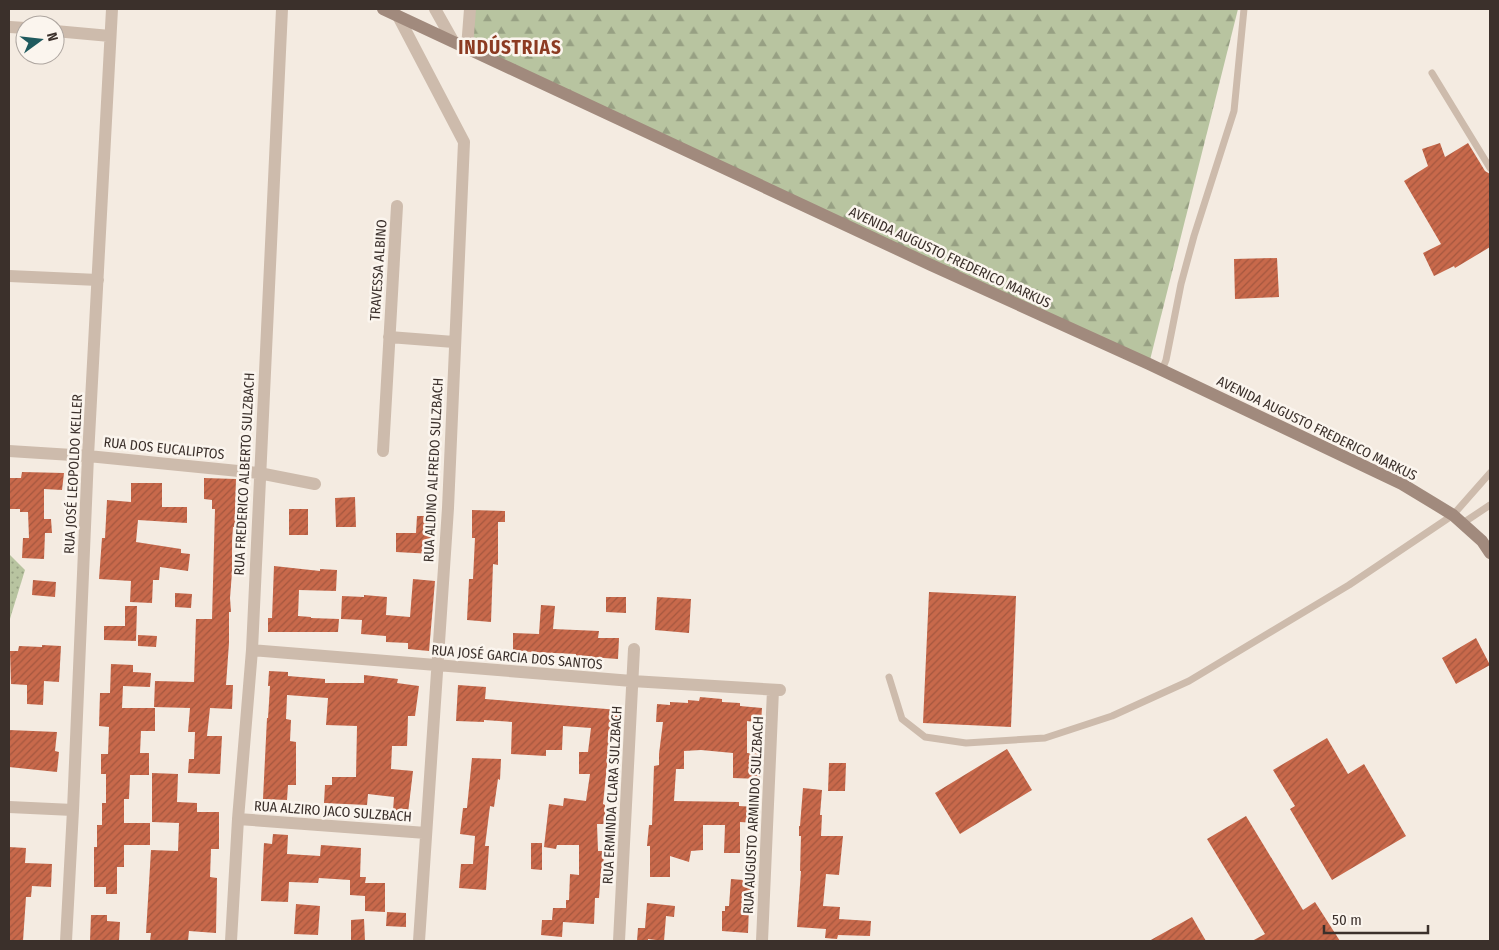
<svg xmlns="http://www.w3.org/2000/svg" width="1499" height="950" font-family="'Fira Sans Condensed',sans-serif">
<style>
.forest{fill:url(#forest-firs)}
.park{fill:url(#park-dots)}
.building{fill:url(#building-hatch)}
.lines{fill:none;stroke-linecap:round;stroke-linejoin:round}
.lane{stroke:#cdbbac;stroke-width:7}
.street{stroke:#cdbbac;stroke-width:12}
.secondary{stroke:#a18a7d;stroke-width:12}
.labels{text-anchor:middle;stroke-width:5;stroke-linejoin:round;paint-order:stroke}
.street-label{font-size:14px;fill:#3b302b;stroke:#fbf5ee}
.district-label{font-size:19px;font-weight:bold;letter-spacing:1px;fill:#8c3b22;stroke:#fbf5ee}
</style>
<defs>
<pattern id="forest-firs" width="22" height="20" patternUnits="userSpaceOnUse" patternTransform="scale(1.25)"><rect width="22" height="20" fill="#b8c4a0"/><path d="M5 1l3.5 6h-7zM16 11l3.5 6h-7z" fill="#97a083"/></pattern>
<pattern id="park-dots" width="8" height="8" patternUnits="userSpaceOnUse" patternTransform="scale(1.25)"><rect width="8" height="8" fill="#b8c4a0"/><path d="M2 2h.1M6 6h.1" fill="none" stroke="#97a083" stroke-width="1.8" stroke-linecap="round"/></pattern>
<pattern id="building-hatch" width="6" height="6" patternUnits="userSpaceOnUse" patternTransform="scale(1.25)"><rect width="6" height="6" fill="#c8694b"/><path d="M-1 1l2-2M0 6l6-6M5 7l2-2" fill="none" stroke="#a4573f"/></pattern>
</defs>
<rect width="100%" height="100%" fill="#f4ebe1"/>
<path class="forest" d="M470,9H1238L1149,364L467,48Z"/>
<path class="park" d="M9,554L25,570L9,622Z"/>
<path class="building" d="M1440,143L1445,157L1468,143L1485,171L1490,174V247L1455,268L1454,266L1434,276L1423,253L1441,244L1404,181L1428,166L1422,149Z
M1277,258L1279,297L1235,299L1234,259Z
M22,472L64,473L62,490L44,489V519H51L52,533H45L44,559L22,558L23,538H29L28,512H20V509H9V478H21Z
M204,478L236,479L235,510H238L237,527H233L232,541V572L230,598L231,612H229V643L226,685H233L232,709L210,708L207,736H222L220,774L188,773L189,759H194L195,732H188L190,708L154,707L155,681L194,682L196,619H212L215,509H212V500L204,499Z
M131,483H162V507H187V523L138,520L136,542L181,549V553L190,554L188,571L160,567L159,580H153L152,603L130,602L131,581L99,579L102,538H105L107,500L131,502Z
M355,497L356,527H336L335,498Z
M289,509H308V535H289Z
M472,510L505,511V522H498V565L493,564L491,622L467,620L469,579H473L475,538H472Z
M417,516H434L433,554L396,552V533H416Z
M274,566L320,571V569L337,570L336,591L299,590L298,616L311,617V618L339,619L338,632H268V618H272Z
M413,579L435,581L429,651L408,649V643L386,642V636L361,634L362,620L341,619L342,596L364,597V595L387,597L386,615L410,617Z
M33,580L56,582L55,597L32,595Z
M929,592L1016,596L1011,727L923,723Z
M175,593L192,594L191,608L175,607Z
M606,597H626V613L606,612Z
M657,597L691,599L689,633L655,630Z
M541,605L555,606L553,629L599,631L598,638H619L618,659L576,656V654L513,651V633L539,634Z
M125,606H137L136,641L104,640V626H125Z
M138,635L157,636L156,647L138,646Z
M1476,638L1490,665L1456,684L1442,658Z
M42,645L61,646L59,682L44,681L43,705L27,704V685L11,684L10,651H18L19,646L42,647Z
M111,664L133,665V672L151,673L150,687L123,686L122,708H155V731H141L140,753H149V775H130L129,799H124V823H150V845H124V867H117V894H106V887H94V847H97V825H102V803H106V774H101V754H108L109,727L99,726L100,693H110Z
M269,671L288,672V676L325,679V683H364V675L398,679L397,683L419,686L415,716H408L407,746H392L391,769L413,771L408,813L393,811L394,797L368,794L367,805L324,803L325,785H332V777H356L357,726L326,725L328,698L287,695L286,719L291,720L290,741L296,742V785H288L287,800L263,799L267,718H268L270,686H268Z
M458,685L486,687L485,699L619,710L618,726H611L603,804L605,805V824H597L598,851H604L603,870H601L599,898H595L594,924L563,922L562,937L541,935L542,920H552L553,908H566V900H569L570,874L579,875V845H557L556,849L544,847L549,804L563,806L564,798L586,801L590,774H579V752H588L591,728L563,726L562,750H546V756L511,754L512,722L484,720V722L456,721Z
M700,697L722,699V702L740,703V706L762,708L761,723L747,721V753L761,754L760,779L733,778V753L701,750L684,751V769H676L674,801L739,802V806L757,807L756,823L740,822V853H724L725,825H703V850L691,851L689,862L670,856V877H650V846H647L649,825H652L654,766L659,765V754L663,722H656L657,704L670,705V702L688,703V700L699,701Z
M9,730L57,732L55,751L59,752L57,772L9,767Z
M1327,738L1348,774L1364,764L1406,836L1332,880L1290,809L1295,806L1273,770Z
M1007,749L1032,790L960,834L935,793Z
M472,758L501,759L500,780L498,779L494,807L490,806L485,846H489L486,890L459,888L461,864H473L475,836L460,834L463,808H467Z
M829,763H846L845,791H828Z
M152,773L178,774L177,802L197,803V812H219V849H211L210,877L217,878L216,933L189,931L188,941H150L151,933H146L151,850L178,851L179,823L152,822Z
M803,788L822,790L820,815H822L821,836H843L839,875L826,874L823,906L840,907L839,919L871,921L870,936L838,935L837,939L825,938L826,929L797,927L801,871H800L801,836H799V826H800Z
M1246,816L1303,910L1315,902L1340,941H1252L1265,934L1207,839Z
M273,834L288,835L287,854L320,856L321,845L361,848L360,877H366L365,883H385V912L365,911V896L350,895V880L319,878L318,883L289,882L288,902L261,901L264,843L272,844Z
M531,843H542V870L531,869Z
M9,847L26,848L25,863L52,864L51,887L32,886L31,897H26L23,941H9Z
M731,879L756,881L754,907L749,906L748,933L722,931V911H725V906H729Z
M647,903L675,906L674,917L666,916L664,941L648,939V941H637L638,928H645Z
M296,904L320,906L318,935L294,934Z
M387,912L406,913V927L386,926Z
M91,915H107V921L120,922L119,941H90Z
M1192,917L1206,941H1149Z
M364,919L365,941H351V920Z"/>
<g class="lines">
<path class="lane" d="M1432,73L1490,168
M1162,370L1166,360L1181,284L1194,236L1234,111L1244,9
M1463,523L1490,505
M889,677L902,719L925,737L966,743L1045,738L1112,716L1189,681L1349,585L1453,515L1490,473"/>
<path class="street" d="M435,9L453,41
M398,16L464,142L448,508L419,941
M10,27L25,28
M55,31L110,36
M467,48L470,9
M9,276L98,280
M389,337L454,342
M9,451L88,456L259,473L315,484
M383,451L397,206
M252,650L632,681L780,690
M9,807L73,810
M238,819L426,833
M66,941L73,810L88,456L112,9
M231,941L238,819L252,650L282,9
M619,941L634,649
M762,941L773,690"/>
<path class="secondary" d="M383,9L931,265L1149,364L1402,484L1453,515L1482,541L1490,553"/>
</g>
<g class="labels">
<g class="street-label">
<text transform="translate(950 257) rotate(25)" y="5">AVENIDA AUGUSTO FREDERICO MARKUS</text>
<text transform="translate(378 270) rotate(-86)" y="5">TRAVESSA ALBINO</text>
<text transform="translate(1317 428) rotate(26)" y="5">AVENIDA AUGUSTO FREDERICO MARKUS</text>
<text transform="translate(164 448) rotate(6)" y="5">RUA DOS EUCALIPTOS</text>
<text transform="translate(433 470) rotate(-87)" y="5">RUA ALDINO ALFREDO SULZBACH</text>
<text transform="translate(73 474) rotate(-87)" y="5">RUA JOSÉ LEOPOLDO KELLER</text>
<text transform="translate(244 474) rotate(-87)" y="5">RUA FREDERICO ALBERTO SULZBACH</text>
<text transform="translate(517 657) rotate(5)" y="5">RUA JOSÉ GARCIA DOS SANTOS</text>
<text transform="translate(612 795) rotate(-87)" y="5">RUA ERMINDA CLARA SULZBACH</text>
<text transform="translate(333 811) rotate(4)" y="5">RUA ALZIRO JACO SULZBACH</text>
<text transform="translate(753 815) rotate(-87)" y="5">RUA AUGUSTO ARMINDO SULZBACH</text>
</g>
<g class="district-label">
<text x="510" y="54">INDÚSTRIAS</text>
</g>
</g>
<rect width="1499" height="950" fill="none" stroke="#3b302b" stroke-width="20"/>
<g transform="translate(40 40) rotate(75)"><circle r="24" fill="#fbf5ee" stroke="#aea6a0"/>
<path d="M0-4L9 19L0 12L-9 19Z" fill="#1f5a5e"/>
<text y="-8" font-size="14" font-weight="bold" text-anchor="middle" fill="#3b302b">N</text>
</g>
<path d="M1324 925v8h104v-8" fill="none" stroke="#3b302b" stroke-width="2.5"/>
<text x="1332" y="925" font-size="15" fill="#3b302b" stroke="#fbf5ee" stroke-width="4" paint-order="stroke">50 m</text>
</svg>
